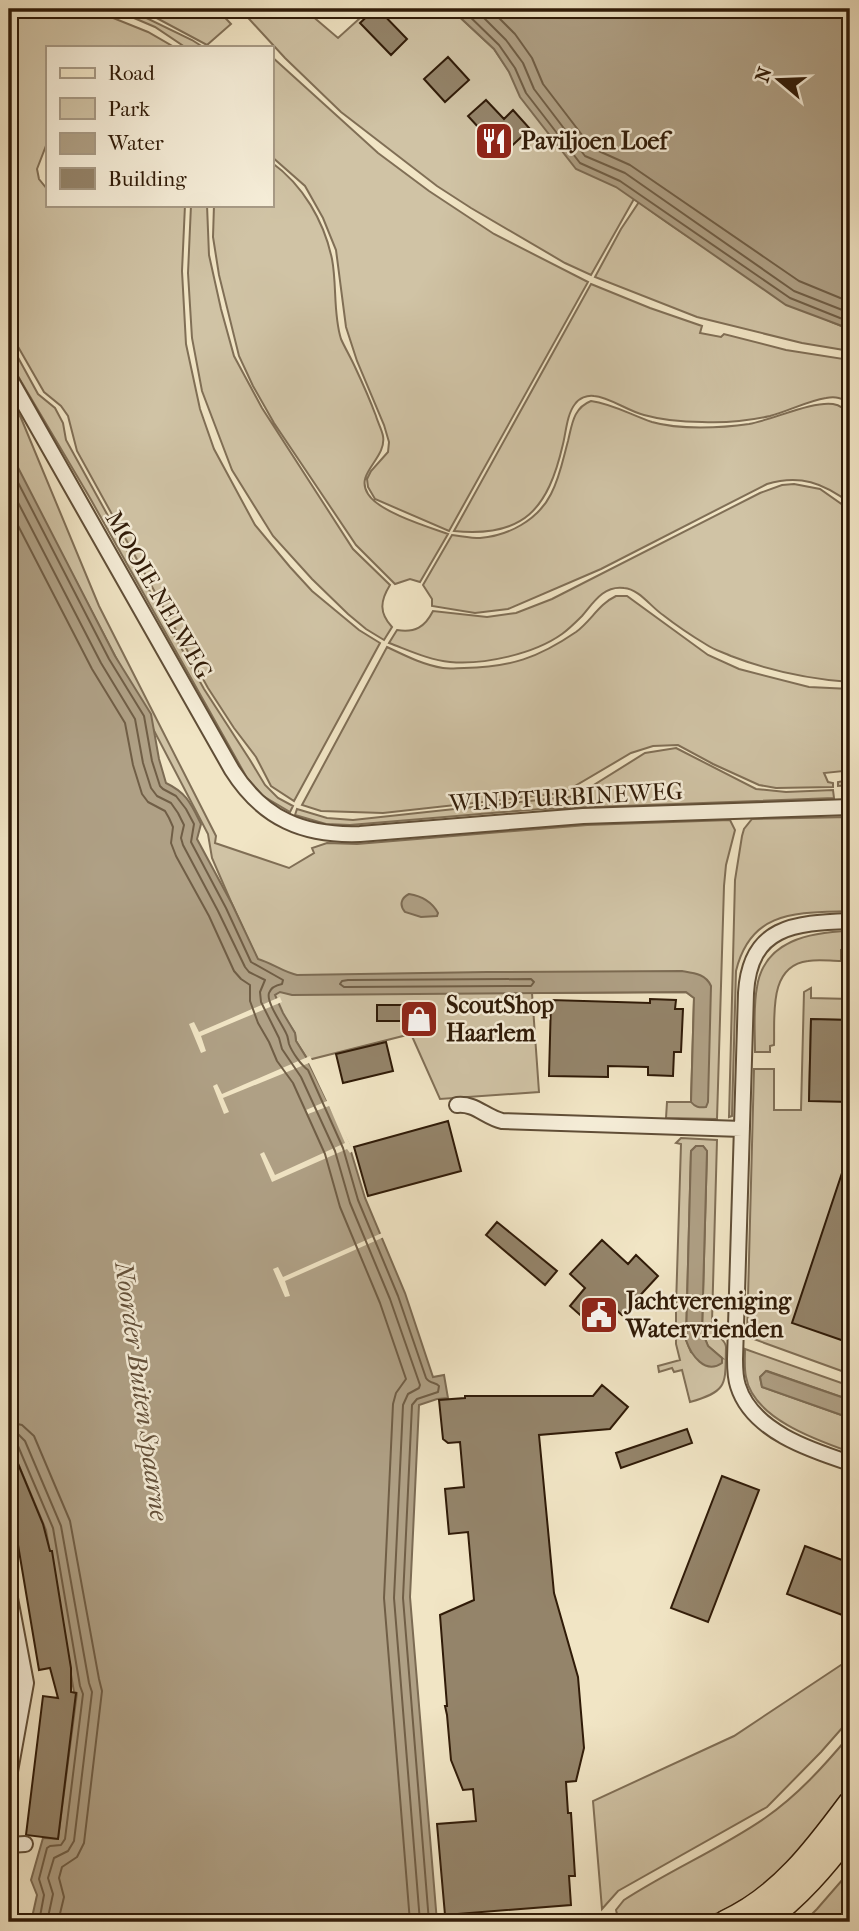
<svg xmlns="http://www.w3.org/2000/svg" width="859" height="1931" font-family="'IM FELL French Canon',serif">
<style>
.green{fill:#d0c3a5;stroke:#806f56;stroke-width:2;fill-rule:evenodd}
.water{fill:#afa085;stroke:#7c6b53;stroke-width:2}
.pier{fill:#f1e5c5}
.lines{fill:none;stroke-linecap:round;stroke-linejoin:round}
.shore{stroke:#705e46;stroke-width:2}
.building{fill:#94846a;stroke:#301b08;stroke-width:2}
.minor-casing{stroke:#604e37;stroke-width:18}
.primary-casing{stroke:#301b08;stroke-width:26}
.minor{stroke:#f6eed9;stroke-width:14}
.primary{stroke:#f1e5c5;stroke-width:23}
.labels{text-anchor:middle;stroke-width:5;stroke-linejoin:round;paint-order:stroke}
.poi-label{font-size:24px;font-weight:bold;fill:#301b08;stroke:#f6eed9;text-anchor:start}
.street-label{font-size:24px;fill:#301b08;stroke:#f6eed9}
.water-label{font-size:26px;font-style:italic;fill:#63503a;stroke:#f6eed9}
</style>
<rect width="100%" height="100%" fill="#f1e5c5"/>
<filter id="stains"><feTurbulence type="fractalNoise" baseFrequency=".00286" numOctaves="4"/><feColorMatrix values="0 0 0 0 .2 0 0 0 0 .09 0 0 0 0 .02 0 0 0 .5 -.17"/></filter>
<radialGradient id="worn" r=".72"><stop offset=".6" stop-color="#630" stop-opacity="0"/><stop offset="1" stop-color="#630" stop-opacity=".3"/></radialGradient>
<path class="green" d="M9,9H91L148,32L174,47H47V143L37,169L39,179L47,189V205H185L182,271L186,344L200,409L214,449L255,525L290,567L312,591L359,630L380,643L294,801L271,786L256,757L234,728L208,688L77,451L68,416L61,406L44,392L9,331Z
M113,9H127L132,11L192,40L203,47H185L155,27Z
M136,9H217L231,24L207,45L151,15Z
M240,9H304L338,38L370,9H451L494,49L509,71L634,199L591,275L565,263L471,208L437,186L341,112L285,58Z
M271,56L378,153L429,191L494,234L588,282L449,531L375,499L368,487L367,479L371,471L388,452L389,442L384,425L357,361L346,327L336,250L323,218L305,186L271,156Z
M271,162C303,185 324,221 332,259C337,285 333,314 341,339C345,348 351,358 355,367C363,384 370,400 376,416C378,423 382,430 383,436C387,459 354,473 368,494C379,512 428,527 448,534L420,582L410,579L395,584L356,545L274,423L253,386L239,356L219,275L213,237L214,205H271Z
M639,202C678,232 721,258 765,284C793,301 819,319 850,329V351L802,343L697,317L595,277L621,229Z
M191,205H207L209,255L221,309L234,356L262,408L353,549L390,585C380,601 379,613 392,627L384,640L366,629L348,614L312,579L273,536L232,470L202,391L192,338L188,273Z
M591,284L650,308L702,326L700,333L721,337L724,334L786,350L850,360V404C842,398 836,396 826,398C807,401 789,411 770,416C748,421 724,423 702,422C683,422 662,420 644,415C628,411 609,397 594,396C587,395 579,398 575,404C567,414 566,432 563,444C548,509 524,538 454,531Z
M9,341L38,394L55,408L63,423L66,440L204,689L250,760L265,785L278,798L293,806L290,812L263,796L247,778L90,498L9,361Z
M9,396L21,418L99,606L216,836L215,843L289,868L314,853L312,848L327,843L357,844L587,825L730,820L735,830L726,865L724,886L717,1119L666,1118L667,1102H691L694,998L686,992L532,993L539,1092L440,1099L411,1034L308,1060L296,1041L295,1033L282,1013L232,904L212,858L208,834L9,453Z
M591,401C613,404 631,415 652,422C679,430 722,428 749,424C772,420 812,401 833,404C840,405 846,410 850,416V503C823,483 800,474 767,484L601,569L508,609L475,613L432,606V599L423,585L452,535C461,536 471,538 480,538C508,536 538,520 551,494C560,477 563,459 568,441C572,425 573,408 591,401Z
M794,484L820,489L850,510V682C809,679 770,671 731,656C723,652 714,650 707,645C692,636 677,626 663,615C651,607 639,589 624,588C604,585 593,603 582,616C576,622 569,629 562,634C534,654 484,665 450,662C429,660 408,650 389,643L397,630C415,633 425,627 433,611L487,617L516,613L552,599L760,493L782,485Z
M616,596H627L708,655L739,669L809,687L850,689V785L838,786V782L844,781L843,771L824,773L828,782L833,783V787L776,788L759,785L713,764L678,745L653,746L631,753L563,793L383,813L321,811L302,805L387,647C404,655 423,665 443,668C450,669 457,668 464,668C511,667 538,658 576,632C591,621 599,604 616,596Z
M676,748L756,789L786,792L833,790L834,798L541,809L350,825L326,824L295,815L297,809L327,818L353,820L576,796L645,753Z
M850,817V911C798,913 751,909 736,971L732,1116L729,1117L735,880L742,836L744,829L752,819Z
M850,931V949L841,950V961C830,961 819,959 808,961C768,966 775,1016 774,1045L770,1046V1052H755C755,1031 753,1008 757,987C764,940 811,932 850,931Z
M811,988V998L850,999V1020L811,1019L809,1100L850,1101V1374L748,1337L747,1335L754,1069H774V1110H801L804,992Z
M681,1138L717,1140L712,1322C713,1337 725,1337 726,1347C725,1384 729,1391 690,1402L682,1370L674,1372L672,1368L659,1372L658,1366L680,1360L676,1344V1306L681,1144L676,1143ZM696,1146H703L707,1151L702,1331L708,1346L722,1358L691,1352L686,1340L691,1151Z
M745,1349L850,1386V1400L767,1371L760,1377L762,1387L850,1418V1452C816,1440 753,1418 746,1377C744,1368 745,1358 745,1349Z
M850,1659V1719L821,1752L767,1807L618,1891L602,1909L593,1801L734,1736Z
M850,1735V1784L801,1848L769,1881L750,1895L720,1912L697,1922H619L616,1910L624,1900C670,1870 720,1849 765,1818C798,1795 824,1766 850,1735Z
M850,1871V1922H804L817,1909Z"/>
<path class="water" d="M451,9H850V329L786,305L616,187L576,169L520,97L509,72L494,49Z
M9,450L115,656L151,714L159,759L166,783C187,793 191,804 201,824L197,839L232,904L258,959C272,963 283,972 297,975L487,972L682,971C694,973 706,974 711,986L708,1102L706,1107C699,1108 695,1107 691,1102L694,998L686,992L292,995L280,992L275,995L283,1013L295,1033L296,1041L306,1057L349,1145L365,1198L405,1293L433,1377L444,1375L448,1398L437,1399L419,1405L410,1597L437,1922H31L37,1895L31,1880L43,1838L58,1839L77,1693L74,1692L46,1530L9,1442Z
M409,894C422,896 432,902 438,913L437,916L421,917L405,912C399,905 401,898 409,894Z
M696,1146H703L707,1151L702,1331L708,1346L722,1358V1363C705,1375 691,1355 686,1340L691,1151Z
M766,1371L850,1400V1418L762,1387L760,1377Z"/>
<path class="pier" d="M280,997L282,1002L201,1036L206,1051L201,1053L189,1024L194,1022L199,1032Z
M310,1056L353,1151L350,1153L347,1149L272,1182L260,1154L264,1152L275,1175L345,1143L329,1106L308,1114L306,1110L327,1101L309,1063L223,1098L229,1112L224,1114L213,1086L217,1084L222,1094Z
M382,1233L384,1237L285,1281L290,1296L285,1297L273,1269L278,1267L283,1277Z"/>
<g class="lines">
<path class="shore" d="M462,9L499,45L515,68L526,93L580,163L620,181L790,298L850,322
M475,9L506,40L523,63L534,89L585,156L625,173L794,291L850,313
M490,9L515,34L532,58L543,84L592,148L630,165L799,281L850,302
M9,465L109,659L144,716L152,761L160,786L163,789L176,796L186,809L194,824L191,842L226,908L251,962L283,980L282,984C277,985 271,987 269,993C266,1002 282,1024 286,1033C288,1036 288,1040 289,1044C292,1052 301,1065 308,1070L343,1148L358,1200L398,1296L426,1378C430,1384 436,1382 439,1386L438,1392L417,1399L412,1405L403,1598L429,1922
M9,485L101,663L135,719L143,763L151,788L157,796L171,803L178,813L184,825L181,838L183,845L218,911L245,967L249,972L265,980L260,992L261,1002L279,1038L282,1049L301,1077L335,1151L350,1203L390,1299L420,1385L419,1388L408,1394L403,1405L394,1598L420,1922
M9,508L92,669L125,723L133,765L142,794L148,802L165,811L169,818L173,827L171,843L176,856L209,916L234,971L241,979L250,985V1001L258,1023L269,1042L277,1061L293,1083L325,1154L340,1207L380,1303L406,1379L396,1393L393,1404L384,1598L410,1922
M531,979L534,982L531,986L344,987L340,984L342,981L348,980Z
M9,1422L22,1425L34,1436L70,1521L99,1679L102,1691L84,1843L77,1857L62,1867L59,1878L64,1897L58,1922
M9,1433L18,1434L25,1441L61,1526L89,1683L92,1692L74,1841L68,1851L54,1858L48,1878L53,1894L47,1922
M11,1441L18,1446L53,1528L80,1686L83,1694L65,1839L61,1845L50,1846L47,1848L39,1879L44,1895L39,1922"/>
</g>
<path class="building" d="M375,9H378L407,39L391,55L360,23Z
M448,57L469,80L445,102L424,79Z
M486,100L504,119L513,110L530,129L503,154L468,116Z
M650,999L676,1000L675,1009H683L681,1052H674L673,1076L648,1075V1067L608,1066V1077L549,1076L551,1000L650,1003Z
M377,1005H423V1021H377Z
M811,1019L850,1020V1102L809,1101Z
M386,1042L393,1071L343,1083L336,1054Z
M448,1121L461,1171L368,1196L354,1147Z
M848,1155H850V1343L792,1323Z
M497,1222L557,1271L545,1285L486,1235Z
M602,1240L628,1264L636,1255L658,1276L622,1315L614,1308L596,1329L570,1306L585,1288L570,1274Z
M602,1385L628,1407L610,1429L539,1435L554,1593L578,1677L584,1748L576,1781L566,1782L568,1813H571L575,1876H569L571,1905L445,1915L437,1824L476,1821L473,1789L463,1790L451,1760L447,1715L445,1706H447L440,1615L474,1600L468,1532L449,1534L445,1489L464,1487L460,1442L448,1443L443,1439L439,1400L465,1398V1396H593Z
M687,1429L692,1443L621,1468L616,1453Z
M9,1442L43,1524L50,1551H52L71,1668V1692L76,1693L58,1839L26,1835L43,1696L58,1698L50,1668L39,1670L16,1533L12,1534L9,1526Z
M722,1476L759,1490L708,1622L671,1608Z
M805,1546L850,1563V1618L787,1594Z"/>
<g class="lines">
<defs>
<path id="minor" d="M9,377L232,770C263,819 304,836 360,834L583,816L850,807
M850,921C794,923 750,926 746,993L735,1359C735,1368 735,1377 738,1386C752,1431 810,1450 850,1463
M457,1105C475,1103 485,1117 502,1121L742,1129
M9,1593L26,1683L9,1777
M9,1845L25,1844"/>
<path id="primary" d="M726,1922C780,1897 815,1850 850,1803
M763,1922C798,1897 824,1866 850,1832"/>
</defs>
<use href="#minor" class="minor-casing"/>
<use href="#primary" class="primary-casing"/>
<use href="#minor" class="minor"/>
<use href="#primary" class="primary"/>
</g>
<defs>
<symbol id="restaurant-square" viewBox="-11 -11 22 22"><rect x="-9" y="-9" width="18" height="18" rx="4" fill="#8f2418" stroke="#f6eed9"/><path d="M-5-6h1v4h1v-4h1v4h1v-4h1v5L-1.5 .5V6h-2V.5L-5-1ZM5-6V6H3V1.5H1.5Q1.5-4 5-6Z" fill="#fff"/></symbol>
<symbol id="shop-square" viewBox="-11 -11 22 22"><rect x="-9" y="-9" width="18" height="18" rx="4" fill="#8f2418" stroke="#f6eed9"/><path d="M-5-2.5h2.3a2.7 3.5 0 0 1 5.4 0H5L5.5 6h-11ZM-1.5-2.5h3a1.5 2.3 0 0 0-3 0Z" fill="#fff"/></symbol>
<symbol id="civic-square" viewBox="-11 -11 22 22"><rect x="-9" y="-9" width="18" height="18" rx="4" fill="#8f2418" stroke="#f6eed9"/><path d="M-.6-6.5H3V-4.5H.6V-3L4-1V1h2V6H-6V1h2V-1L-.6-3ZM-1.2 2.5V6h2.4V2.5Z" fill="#fff"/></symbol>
</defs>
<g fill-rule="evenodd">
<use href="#restaurant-square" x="472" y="119" width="44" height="44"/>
<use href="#shop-square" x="397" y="997" width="44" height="44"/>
<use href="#civic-square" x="577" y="1293" width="44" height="44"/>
</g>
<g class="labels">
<g class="poi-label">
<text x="521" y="149">Paviljoen Loef</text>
<text x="446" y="1013">ScoutShop<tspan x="446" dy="28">Haarlem</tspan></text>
<text x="626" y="1309">Jachtvereniging<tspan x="626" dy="28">Watervrienden</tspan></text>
</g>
<g class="street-label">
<text transform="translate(159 595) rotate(60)" y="8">MOOIE NELWEG</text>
<text transform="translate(566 797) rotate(-3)" y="8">WINDTURBINEWEG</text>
</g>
<g class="water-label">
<text transform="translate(142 1391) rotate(82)" y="9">Noorder Buiten Spaarne</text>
</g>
</g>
<rect width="859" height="1931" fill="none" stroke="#f1e5c5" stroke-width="35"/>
<rect x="10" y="10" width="838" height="1910" fill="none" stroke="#301b08" stroke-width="3.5"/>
<rect x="18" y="18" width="824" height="1896" fill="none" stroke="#301b08" stroke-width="2"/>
<rect x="46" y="46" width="228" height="161" fill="#f6eed9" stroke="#a79a85" stroke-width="2"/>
<rect x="60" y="68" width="35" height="10" fill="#f1e5c5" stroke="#a79a85" stroke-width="2"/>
<text x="108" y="80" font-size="21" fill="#301b08">Road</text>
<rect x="60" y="98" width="35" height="21" fill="#d0c3a5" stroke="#a79a85" stroke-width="2"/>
<text x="108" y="116" font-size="21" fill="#301b08">Park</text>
<rect x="60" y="133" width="35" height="21" fill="#afa085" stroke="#a79a85" stroke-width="2"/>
<text x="108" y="150" font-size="21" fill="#301b08">Water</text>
<rect x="60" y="168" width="35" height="21" fill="#94846a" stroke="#a79a85" stroke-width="2"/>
<text x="108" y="186" font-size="21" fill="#301b08">Building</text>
<g transform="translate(779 80) rotate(289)" stroke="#f6eed9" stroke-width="5" paint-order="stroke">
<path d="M0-5L12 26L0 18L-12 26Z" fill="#301b08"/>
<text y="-10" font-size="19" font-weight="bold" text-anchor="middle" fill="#301b08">N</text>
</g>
<rect width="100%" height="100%" filter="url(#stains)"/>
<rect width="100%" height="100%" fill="url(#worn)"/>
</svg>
